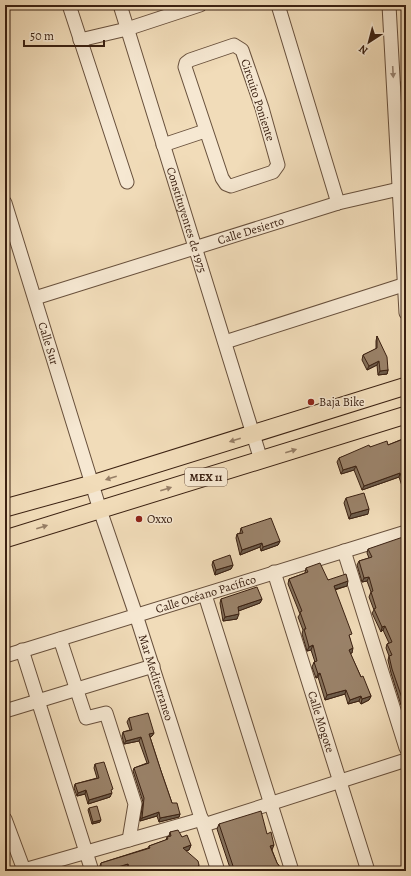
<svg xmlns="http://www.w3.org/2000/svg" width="411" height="876" font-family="Alegreya,serif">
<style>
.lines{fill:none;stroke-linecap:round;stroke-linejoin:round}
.minor-casing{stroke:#68503c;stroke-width:15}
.major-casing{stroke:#3b2112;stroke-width:19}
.minor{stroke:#f6e8d2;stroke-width:13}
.major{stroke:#f1dcb9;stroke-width:17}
.wall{fill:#84705a;stroke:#3b2112}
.shaded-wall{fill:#6c5b4a;stroke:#3b2112}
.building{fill:#9a8269;stroke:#3b2112}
.oneway{fill:#988472}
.oneway2{fill:#967e66}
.poi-dot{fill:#8f2418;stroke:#f6e8d2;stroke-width:1.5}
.labels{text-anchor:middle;stroke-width:3;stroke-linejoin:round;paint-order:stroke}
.shield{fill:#f6e8d2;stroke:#735d4c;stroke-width:1}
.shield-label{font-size:11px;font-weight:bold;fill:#3b2112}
.street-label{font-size:12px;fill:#3b2112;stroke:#f6e8d2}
.poi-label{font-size:12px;fill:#3b2112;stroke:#f6e8d2;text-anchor:start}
</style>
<rect width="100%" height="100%" fill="#f1dcb9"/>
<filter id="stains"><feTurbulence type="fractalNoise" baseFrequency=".005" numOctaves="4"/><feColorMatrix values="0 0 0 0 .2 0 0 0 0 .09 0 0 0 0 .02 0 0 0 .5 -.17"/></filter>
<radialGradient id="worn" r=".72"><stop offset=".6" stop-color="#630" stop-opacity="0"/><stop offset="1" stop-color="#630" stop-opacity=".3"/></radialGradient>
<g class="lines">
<defs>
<g id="minor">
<path d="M69,5L127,182"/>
<path id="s1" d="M120,5L261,460"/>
<path d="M278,5L338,203"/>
<path d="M389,5L406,313"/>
<path d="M80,40L127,29L200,5"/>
<path d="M234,45L242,50L262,108L278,165L273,172L231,186L226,184L222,178L185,67L186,63L190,60Z"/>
<path d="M163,145L205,131"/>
<path id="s2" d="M5,203L100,510L136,615L218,871"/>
<path id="s3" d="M35,298L338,203L399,189"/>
<path d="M225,342L406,284"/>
<path d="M344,551L406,748"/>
<path id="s4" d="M274,572L368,871"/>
<path d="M205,595L292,871"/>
<path d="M60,639L86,718L106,713L135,804L129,840"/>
<path d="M22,650L92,871"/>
<path id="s5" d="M5,656L406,532"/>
<path d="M5,711L153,666"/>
<path d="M5,819L24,870L202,819"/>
<path d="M204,825L406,760"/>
</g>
<path id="major" d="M5,508L92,484L406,386
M5,539L406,415"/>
</defs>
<use href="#minor" class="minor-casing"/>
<use href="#major" class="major-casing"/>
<use href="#minor" class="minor"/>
<use href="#major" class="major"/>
</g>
<path class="wall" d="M406,58V92H402L401,82L404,75V65Z
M377,336L388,370L387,374L378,375L377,365L367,370L362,360L363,355L376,349V341Z
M406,432V498L399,477L362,490L354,470L341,474L337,462L339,458L370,447L388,445L405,438L404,436Z
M346,498L368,514L349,519L344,503Z
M241,528L280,541L278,545L261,551L260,547L240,555L236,538L237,534L240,533Z
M368,549L404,581L406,586V709L404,704L401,705L391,673L388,660L389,656L386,648L387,644L389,643L383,630L381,632L372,613L374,610L369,597L371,592L367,581L362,582L357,565L359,561L369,558L367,553Z
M213,561L233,565L231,569L215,575L212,565Z
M306,568L328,580L347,586L335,590L350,639L352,653H350L361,677L371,696L369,700L361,704L359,701L348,704L345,694L325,700L318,677L316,678L312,667L314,662H315L311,650L307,651L302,634L303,630L298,617L300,614L288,584L289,579L305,573Z
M221,599H262L260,603L238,611L237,619L223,621L220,603Z
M129,718L154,733L152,736L150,737L161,771L172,803L180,814L179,817L159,822L157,816L140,821L143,802L133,771L134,768L147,763L139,741L124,744L122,736L123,732L130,730L127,722Z
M95,764L111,793L110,797L88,804L85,794L77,796L74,788L75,784L97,778L94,768Z
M89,808L100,822L92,824L88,810Z
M219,824L272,850L277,863L283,871H231L217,829Z
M170,832L182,837L191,845L189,850L186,851L199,865L196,871H128L127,869L118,871H99V868L101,863L148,848L149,846L166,840L167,837L169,836Z"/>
<path class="shaded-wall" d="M404,86H406V92H402Z
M379,361L377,365L367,370L369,366Z
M388,370L387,374L378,375L380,371Z
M356,466L354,470L341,474L343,470Z
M400,473L399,477L362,490L364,486Z
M369,509L368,514L349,519L351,514Z
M280,541L278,545L261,551L263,547Z
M262,543L260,547L240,555L242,550Z
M233,565L231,569L215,575L216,570Z
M406,576V580L401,582L402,577Z
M369,577L367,581L362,582L364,578Z
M348,581L347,586L332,590L334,586Z
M262,599L260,603L236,612L238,607Z
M239,614L237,619L223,621L225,617Z
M385,626L383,630L381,632L382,627Z
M313,645L311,650L307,651L309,647Z
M353,648L352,653L347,654L349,650Z
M320,673L318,677L316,678L318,674Z
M346,690L345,694L325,700L327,695Z
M361,696L359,701L348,704L350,700Z
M371,696L369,700L361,704L362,699Z
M406,700L404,704L401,705L403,701Z
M154,733L152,736L148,738L149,734Z
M141,737L139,741L124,744L126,741Z
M86,790L85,794L77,796L78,793Z
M112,793L110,797L88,804L89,800Z
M159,812L157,816L140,821L142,818Z
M180,814L179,817L159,822L160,818Z
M101,820L100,822L92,824L93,822Z
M191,845L189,850L181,852L183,848Z
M274,845L272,850L270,846Z
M128,864L127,869L118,871H104Z
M199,865L196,871H191Z
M177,868L176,871H168Z"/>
<path class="building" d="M404,75H406V86H404Z
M377,336L387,357L388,370L380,371L379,361L369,366L363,355L377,348Z
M406,438V489L400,473L364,486L356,466L343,470L339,458L369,445L370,447L387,441L388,445Z
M364,493L369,509L351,514L346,498Z
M271,518L280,541L263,547L262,543L242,550L237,534L243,533L241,528Z
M403,537L406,549V576L402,577L406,586V701V700L403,701L392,669L389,656L392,655L387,644L392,642L385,626L382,627L374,609L376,608L371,592L373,591L369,577L364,578L359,561L372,557L368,549Z
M230,555L233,565L216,570L213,561Z
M320,563L328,580L346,574L348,581L334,586L352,634L349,635L353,648L349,650L361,677L363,676L371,696L362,699L361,696L350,700L346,690L327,695L320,673L318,674L314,662L317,661L313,645L309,647L304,629H306L300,612L302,611L289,579L308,572L306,568Z
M257,587L262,599L238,607L239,614L225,617L221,599Z
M148,713L154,733L149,734L161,771L172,803H177L180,814L160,818L159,812L142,818L144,798L134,768L149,763L141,737L126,741L123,732L132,730L129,718Z
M104,762L113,789L111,790L112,793L89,800L86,790L78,793L75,784L99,778L95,764Z
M97,806L101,820L93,822L89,808Z
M261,811L267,834L271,832L274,845L270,846L277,863L283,871H233V870L234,869L219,824Z
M178,830L182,837L187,835L191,845L183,848L198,861L199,865L195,870L191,871H178L177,868L168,871H131L128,864L104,871H101V863L150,848L149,846L168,839L167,837L171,836L170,832Z"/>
<defs><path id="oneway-solid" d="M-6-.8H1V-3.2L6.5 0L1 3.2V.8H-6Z"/></defs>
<use class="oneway" href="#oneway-solid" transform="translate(393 72) rotate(87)"/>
<g class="oneway2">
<use href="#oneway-solid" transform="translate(235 440) rotate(163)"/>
<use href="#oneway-solid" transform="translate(291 451) rotate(-17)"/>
<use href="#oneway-solid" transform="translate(111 478) rotate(163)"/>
<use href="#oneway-solid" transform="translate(166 489) rotate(-17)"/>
<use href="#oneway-solid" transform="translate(42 527) rotate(-17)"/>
</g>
<g class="poi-dot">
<circle cx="311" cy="402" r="4"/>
<circle cx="139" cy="519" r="4"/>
</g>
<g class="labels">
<rect class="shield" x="185" y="468" width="42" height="18" rx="3"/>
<g class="shield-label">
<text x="206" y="481">MEX 11</text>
</g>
<g class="street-label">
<text transform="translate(258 100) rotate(72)" y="4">Circuito Poniente</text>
<text dy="4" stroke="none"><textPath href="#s1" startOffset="225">Constituyentes de 1975</textPath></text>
<text dy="4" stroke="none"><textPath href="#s3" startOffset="226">Calle Desierto</textPath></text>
<text dy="4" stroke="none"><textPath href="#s2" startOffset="147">Calle Sur</textPath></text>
<text dy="4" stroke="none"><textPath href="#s5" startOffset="210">Calle Océano Pacífico</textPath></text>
<text dy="4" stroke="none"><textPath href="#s2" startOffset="498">Mar Mediterraneo</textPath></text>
<text dy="4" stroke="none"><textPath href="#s4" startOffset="157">Calle Mogote</textPath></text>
</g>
<g class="poi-label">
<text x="319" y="406">Baja Bike</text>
<text x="147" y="523">Oxxo</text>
</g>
</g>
<rect width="411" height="876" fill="none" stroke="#f1dcb9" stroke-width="20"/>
<rect x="6" y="6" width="399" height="864" fill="none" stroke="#3b2112" stroke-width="2"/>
<rect x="10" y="10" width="391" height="856" fill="none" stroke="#3b2112"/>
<g transform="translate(369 42) rotate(216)" stroke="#f6e8d2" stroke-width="3" paint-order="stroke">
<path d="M0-3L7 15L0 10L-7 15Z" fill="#3b2112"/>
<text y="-6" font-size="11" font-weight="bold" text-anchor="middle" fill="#3b2112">N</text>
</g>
<path d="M24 40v6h80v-6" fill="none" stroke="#3b2112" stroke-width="2"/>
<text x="30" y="40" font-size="12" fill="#3b2112" stroke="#f6e8d2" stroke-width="3" paint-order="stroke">50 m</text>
<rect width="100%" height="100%" filter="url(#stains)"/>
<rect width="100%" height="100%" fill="url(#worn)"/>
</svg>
